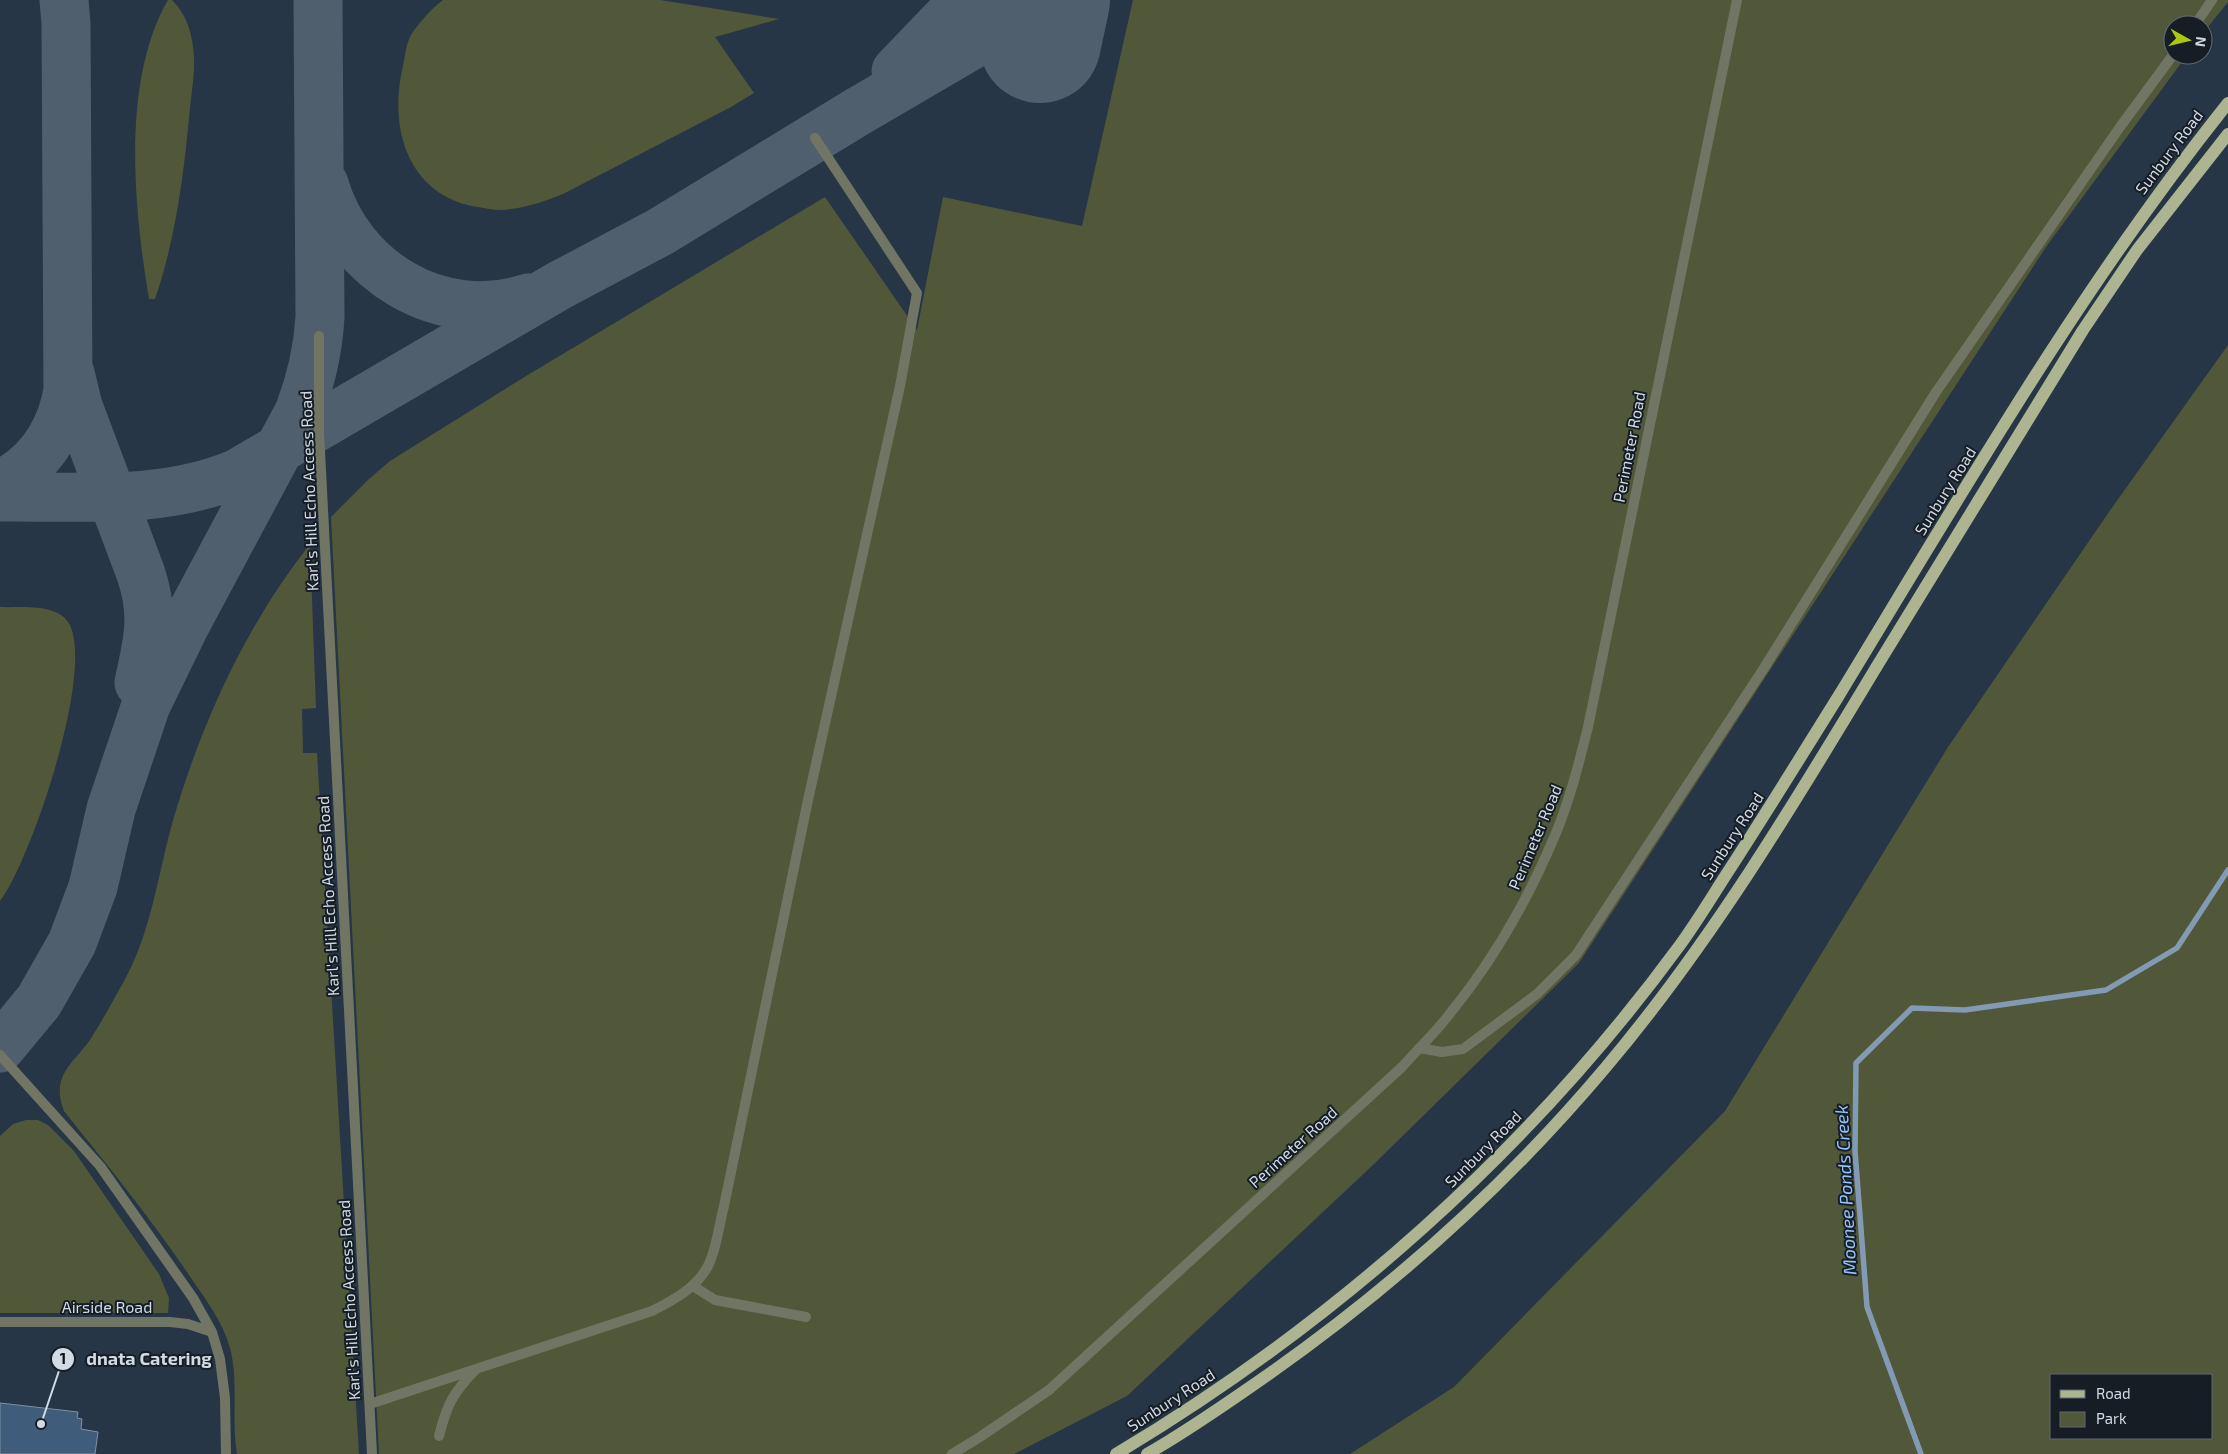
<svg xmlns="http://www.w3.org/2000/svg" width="2228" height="1454" font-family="'Exo 2',sans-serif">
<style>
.green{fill:#515839;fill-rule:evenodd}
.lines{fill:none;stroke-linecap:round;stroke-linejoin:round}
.stream{stroke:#839ab4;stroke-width:5.5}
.taxiway{stroke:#505f6e;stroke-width:49}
.runway{stroke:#505f6e;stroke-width:122}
.building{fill:#3f5c7a;stroke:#7e91a6}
.lane{stroke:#717563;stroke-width:10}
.primary{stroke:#acb590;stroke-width:12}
.labels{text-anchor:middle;stroke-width:4;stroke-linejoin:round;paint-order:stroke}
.street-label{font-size:16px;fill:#d1dbe6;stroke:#161d25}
.water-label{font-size:18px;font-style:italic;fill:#93c3f7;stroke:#161d25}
.leader{fill:none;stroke:#d1dbe6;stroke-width:2}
.callout-dot{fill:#d1dbe6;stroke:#161d25;stroke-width:2}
.mark-label{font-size:15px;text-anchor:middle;font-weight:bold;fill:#111}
.callout-label{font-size:18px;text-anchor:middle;font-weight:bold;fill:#d1dbe6;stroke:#161d25;stroke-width:4;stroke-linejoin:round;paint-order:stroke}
</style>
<rect width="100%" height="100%" fill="#263647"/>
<path class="green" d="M168,0H172C185,13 191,29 193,47C196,67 192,89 190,108C184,172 176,238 155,299H149C134,209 121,81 168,0Z
M443,0H660L779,19L715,37L754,93L731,107L563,194C543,202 522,209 501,210C493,210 485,208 478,207C408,196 388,128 403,66C405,57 406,45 410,37C416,26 433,7 443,0Z
M1133,0H2228V2L2203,33V25H2173V55H2187L2046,247L1579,963L1374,1164L1127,1396L1014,1454H379L331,517L369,479L390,461L531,373L825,197L917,330L943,197L1082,226Z
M2228,345V1454H1350L1454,1387L1725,1111L1948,747L2111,509ZM2052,1375H2212V1438H2052Z
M310,544L316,708L302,709L303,753H317L359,1454H237C231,1419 239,1383 230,1348C223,1322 206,1300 191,1278C152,1220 108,1166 64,1111C49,1073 77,1062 93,1035C104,1018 113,1000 123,983C152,932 158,872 174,817C203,719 247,624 310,544Z
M0,607C20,608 55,603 68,622C97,665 31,861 0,901Z
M26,1120H38L48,1125L74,1151L159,1274L169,1298L168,1313H0V1136L13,1124Z"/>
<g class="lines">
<path class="stream" d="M1921,1454L1867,1307L1855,1151L1856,1063L1912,1008L1965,1010L2106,990L2177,948L2228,870"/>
<path class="taxiway" d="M896,71L964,0
M324,184C349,271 440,327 528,298
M70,373L78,406L141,574C155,617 148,640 139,683
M0,485C38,466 61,432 68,390L66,23L64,0
M0,497C80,496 163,505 238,473L560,285L660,232L857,112L1030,11L1041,0
M0,1048L39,1001L72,943L93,887L111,809L146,705L184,627L299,412C311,381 318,351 320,317L318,0"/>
<path class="runway" d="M1040,42L1049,0"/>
</g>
<path class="building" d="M0,1403L78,1412L77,1418L82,1419L81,1429L98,1432L95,1454H0Z"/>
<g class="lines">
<path class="lane" d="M2195,25L2212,0
M319,336V432L372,1454
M1419,1048L1442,1052L1463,1049L1537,994L1576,955L1764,668L1936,392L2120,127L2173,55
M0,1055L100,1166L193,1298L212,1332L220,1359L225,1398L226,1454
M693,1286L715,1300L806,1317
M0,1322H170L188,1324L212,1332
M370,1404L652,1311C674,1300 698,1287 709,1264C717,1247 719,1225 724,1206L808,800L900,386L917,293L815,138
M439,1436C447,1404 453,1393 476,1369
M952,1454L980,1437L1049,1390L1402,1067C1417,1050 1434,1034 1448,1016C1493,961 1529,898 1556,833C1570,799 1579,763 1588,727L1737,0"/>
<path class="primary" d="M1116,1454C1335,1323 1529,1151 1680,945C1696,923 1710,900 1724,878C1763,818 1800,758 1838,697C1961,495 2080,288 2228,103
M1147,1454C1186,1432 1223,1406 1259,1381C1387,1292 1506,1186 1606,1067C1710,944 1794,804 1877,666C1945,554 2015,442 2083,330L2137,250L2228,134"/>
</g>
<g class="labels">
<g class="street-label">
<text transform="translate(2169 152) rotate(-53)" y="6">Sunbury Road</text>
<text transform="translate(1629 447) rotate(-79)" y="6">Perimeter Road</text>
<text transform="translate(309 491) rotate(-92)" y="6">Karl's Hill Echo Access Road</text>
<text transform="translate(1945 491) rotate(-58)" y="6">Sunbury Road</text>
<text transform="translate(1732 836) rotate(-57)" y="6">Sunbury Road</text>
<text transform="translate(1535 837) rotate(-67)" y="6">Perimeter Road</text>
<text transform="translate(328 896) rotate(-93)" y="6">Karl's Hill Echo Access Road</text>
<text transform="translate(1293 1147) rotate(-42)" y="6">Perimeter Road</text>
<text transform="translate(1483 1149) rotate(-45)" y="6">Sunbury Road</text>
<text transform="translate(349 1300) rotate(-93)" y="6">Karl's Hill Echo Access Road</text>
<text x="107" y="1313">Airside Road</text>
<text transform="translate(1171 1400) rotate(-33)" y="6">Sunbury Road</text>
</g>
<g class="water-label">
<text transform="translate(1846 1190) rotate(-93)" y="6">Moonee Ponds Creek</text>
</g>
</g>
<path class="leader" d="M41 1424L63 1359"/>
<g class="callout-dot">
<circle cx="41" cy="1424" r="5"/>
<circle cx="63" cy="1359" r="12"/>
</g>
<g class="mark-label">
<text x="63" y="1364">1</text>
</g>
<g class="callout-label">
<text x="149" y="1365">dnata Catering</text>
</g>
<rect x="2050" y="1374" width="162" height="65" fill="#161d25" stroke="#616972"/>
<rect x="2060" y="1390" width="25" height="8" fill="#acb590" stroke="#616972"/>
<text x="2096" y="1399" font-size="15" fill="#d1dbe6">Road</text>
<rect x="2060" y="1412" width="25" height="15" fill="#515839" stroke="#616972"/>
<text x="2096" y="1424" font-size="15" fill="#d1dbe6">Park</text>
<g transform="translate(2188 40) rotate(98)"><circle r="24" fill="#161d25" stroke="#616972"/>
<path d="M0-4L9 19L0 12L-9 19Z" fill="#acc611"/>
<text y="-8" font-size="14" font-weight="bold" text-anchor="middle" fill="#d1dbe6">N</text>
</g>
</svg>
